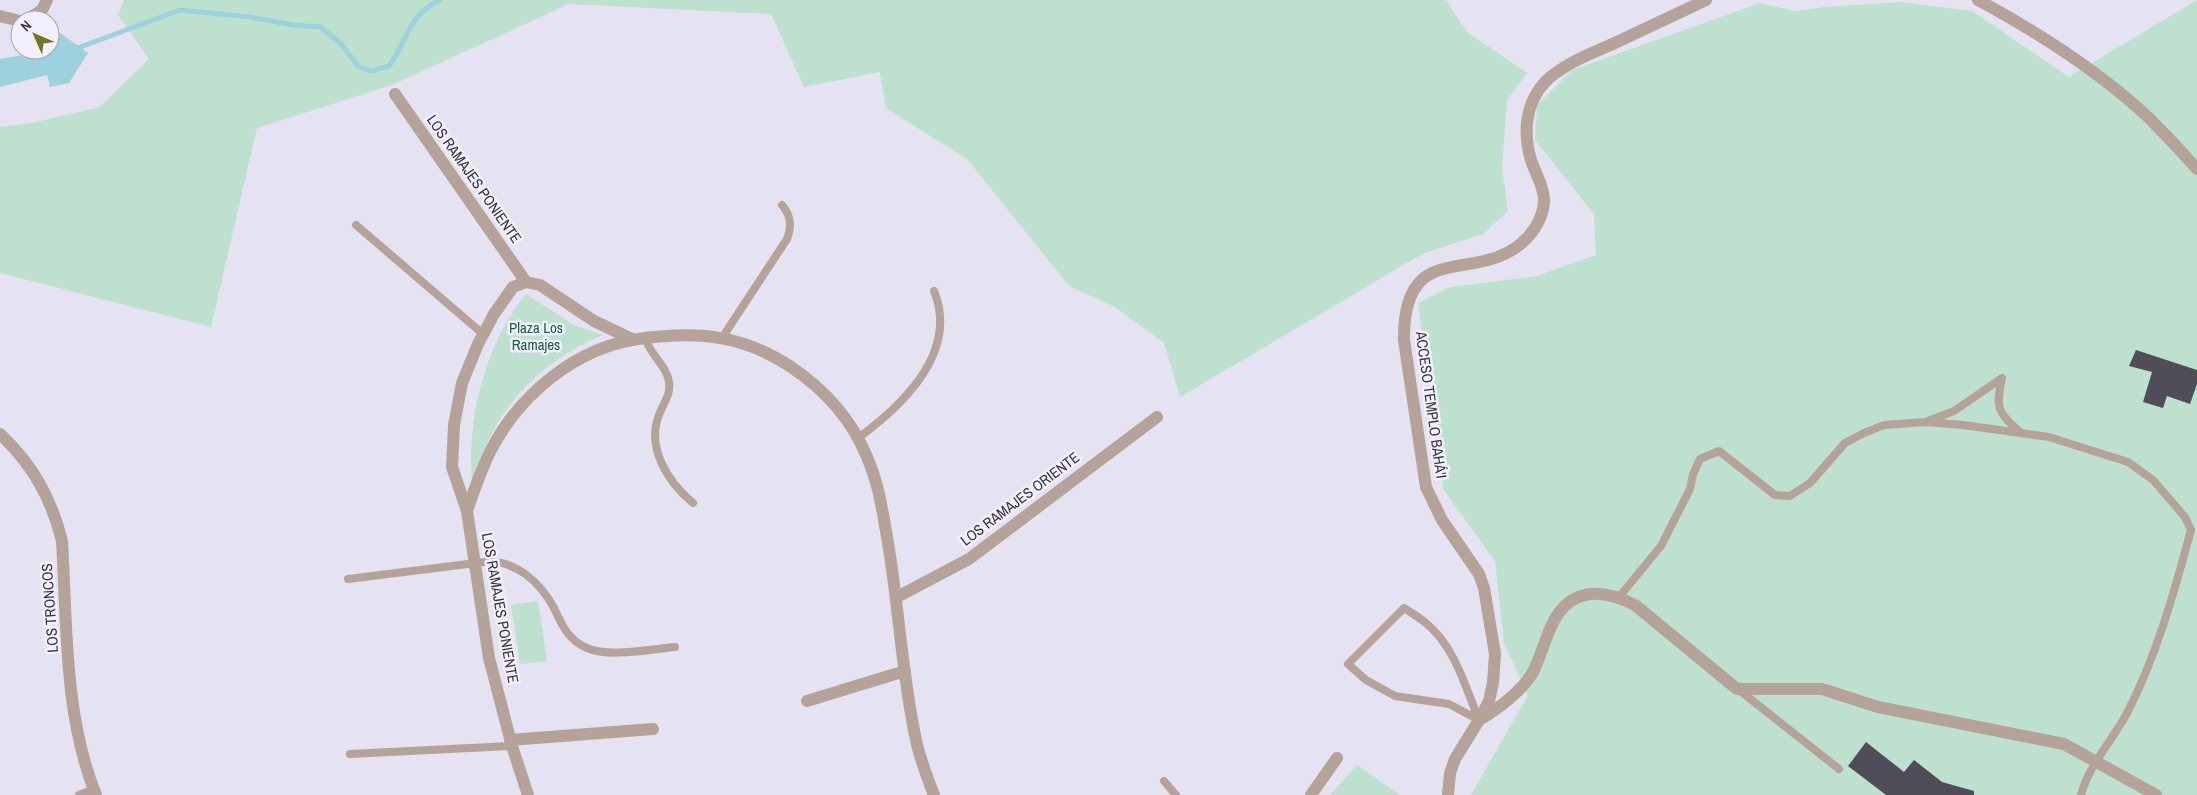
<svg xmlns="http://www.w3.org/2000/svg" width="2197" height="795" font-family="'Archivo Narrow',sans-serif">
<style>
.green{fill:#bee0cf}
.water{fill:#9dd1de}
.lines{fill:none;stroke-linecap:round;stroke-linejoin:round}
.stream{stroke:#9dd1de;stroke-width:5}
.building{fill:#4f4d58}
.lane{stroke:#b5a399;stroke-width:8}
.street{stroke:#b5a399;stroke-width:12}
.labels{text-anchor:middle;stroke-width:5;stroke-linejoin:round;paint-order:stroke}
.street-label{font-size:15px;fill:#39373d;stroke:#f3effe}
.park-label{font-size:15px;fill:#146246;stroke:#f3effe}
</style>
<rect width="100%" height="100%" fill="#e5e2f1"/>
<path class="green" d="M124,0H1446L1467,32L1527,73L1507,100L1502,167L1508,211L1483,234L1422,254L1180,397L1164,343L1115,307L1069,286L968,160L886,108L880,72L804,87L771,14L569,4L392,85L257,128L211,327L0,273V127L32,123L100,107L149,59L118,15Z
M2197,0V795H1471L1528,695L1504,643L1495,561L1443,489L1418,303L1450,287L1537,276L1596,255L1594,214L1535,140L1537,105L1572,70L1760,3L1795,11L1824,7L1901,2L1972,11L2069,77Z
M526,294L574,325L603,335C535,364 494,410 472,481C467,418 485,344 526,294Z
M538,601L547,661L520,664L511,605Z
M1357,765L1400,795H1330Z"/>
<path class="water" d="M60,33L88,53L69,83L50,87L47,75L0,87V59L50,50V36Z"/>
<g class="lines">
<path class="stream" d="M75,49L180,10L250,17L293,25L321,27L342,45L358,66L371,71L389,66C409,39 406,17 440,0"/>
</g>
<path class="building" d="M2136,350L2197,370V384L2190,404L2167,396L2163,408L2143,402L2152,372L2129,366Z
M1866,742L1904,772L1914,760L1942,782L1974,791V795H1886L1848,766Z"/>
<g class="lines">
<path class="lane" d="M356,225L483,334
M645,338C651,356 667,366 669,382C671,396 663,403 659,415C646,448 668,482 693,503
M722,338L787,239C792,226 791,216 782,205
M2002,378C1995,410 1998,412 2021,433
M1928,421L1954,411L2002,378
M858,438C903,405 959,352 934,291
M348,579L484,562C515,559 540,582 554,608C562,625 568,640 587,648C610,658 650,649 675,647
M1619,597L1661,546L1690,489L1693,474L1700,459L1719,451L1775,495L1790,496L1810,483L1845,443L1864,433L1884,425L1926,422L1963,425L2049,437L2128,462L2153,480L2185,517L2191,530C2174,593 2156,658 2126,715C2111,742 2089,765 2081,795
M1404,608C1412,613 1420,618 1427,624C1455,647 1466,689 1479,720L1449,704L1395,696L1366,680L1348,664Z
M1739,690L1839,769
M350,754L512,746
M1164,781L1176,795
M79,795L94,789"/>
<path class="street" d="M1978,0C2039,33 2099,71 2150,119C2166,135 2182,152 2197,169
M0,16L20,21
M27,20L42,10L47,0
M395,94L526,282
M0,434C32,464 51,497 62,541C67,625 64,716 96,795
M467,511C474,491 481,469 491,450C520,394 576,348 638,339C695,331 742,334 791,367C824,389 852,420 867,457C879,484 883,514 888,543C899,608 902,676 916,740C920,759 927,777 934,795
M897,597L969,559L1157,417
M807,701L905,671
M1479,720C1497,710 1523,690 1533,672C1540,658 1544,643 1550,629C1567,588 1599,587 1635,605L1737,689H1822L1878,707L2064,744L2156,795
M510,740L653,729
M528,795L512,746L489,658L467,511L452,467L454,425L462,383L478,344L494,314L513,287L526,282L540,285L594,321L634,340
M1311,795L1337,758
M1448,795L1450,773L1455,759L1479,720L1489,701L1493,683L1495,654L1484,588L1479,574L1442,520L1426,487L1404,340C1403,233 1480,289 1528,237C1537,227 1544,213 1544,200C1544,186 1535,173 1531,160C1523,133 1525,104 1545,82C1564,63 1593,53 1617,42C1647,28 1676,14 1706,0"/>
</g>
<g class="labels">
<g class="street-label">
<text transform="translate(474 179) rotate(55)" y="5">LOS RAMAJES PONIENTE</text>
<text transform="translate(1431 405) rotate(82)" y="5">ACCESO TEMPLO BAHÁ'I</text>
<text transform="translate(1020 499) rotate(-37)" y="5">LOS RAMAJES ORIENTE</text>
<text transform="translate(50 608) rotate(-94)" y="5">LOS TRONCOS</text>
<text transform="translate(500 608) rotate(80)" y="5">LOS RAMAJES PONIENTE</text>
</g>
<g class="park-label">
<text x="536" y="333">Plaza Los<tspan x="536" dy="17">Ramajes</tspan></text>
</g>
</g>
<g transform="translate(35 35) rotate(315)"><circle r="24" fill="#f3effe" stroke="#a9a5b1"/>
<path d="M0-4L9 19L0 12L-9 19Z" fill="#76771d"/>
<text y="-8" font-size="14" font-weight="bold" text-anchor="middle" fill="#39373d">N</text>
</g>
</svg>
